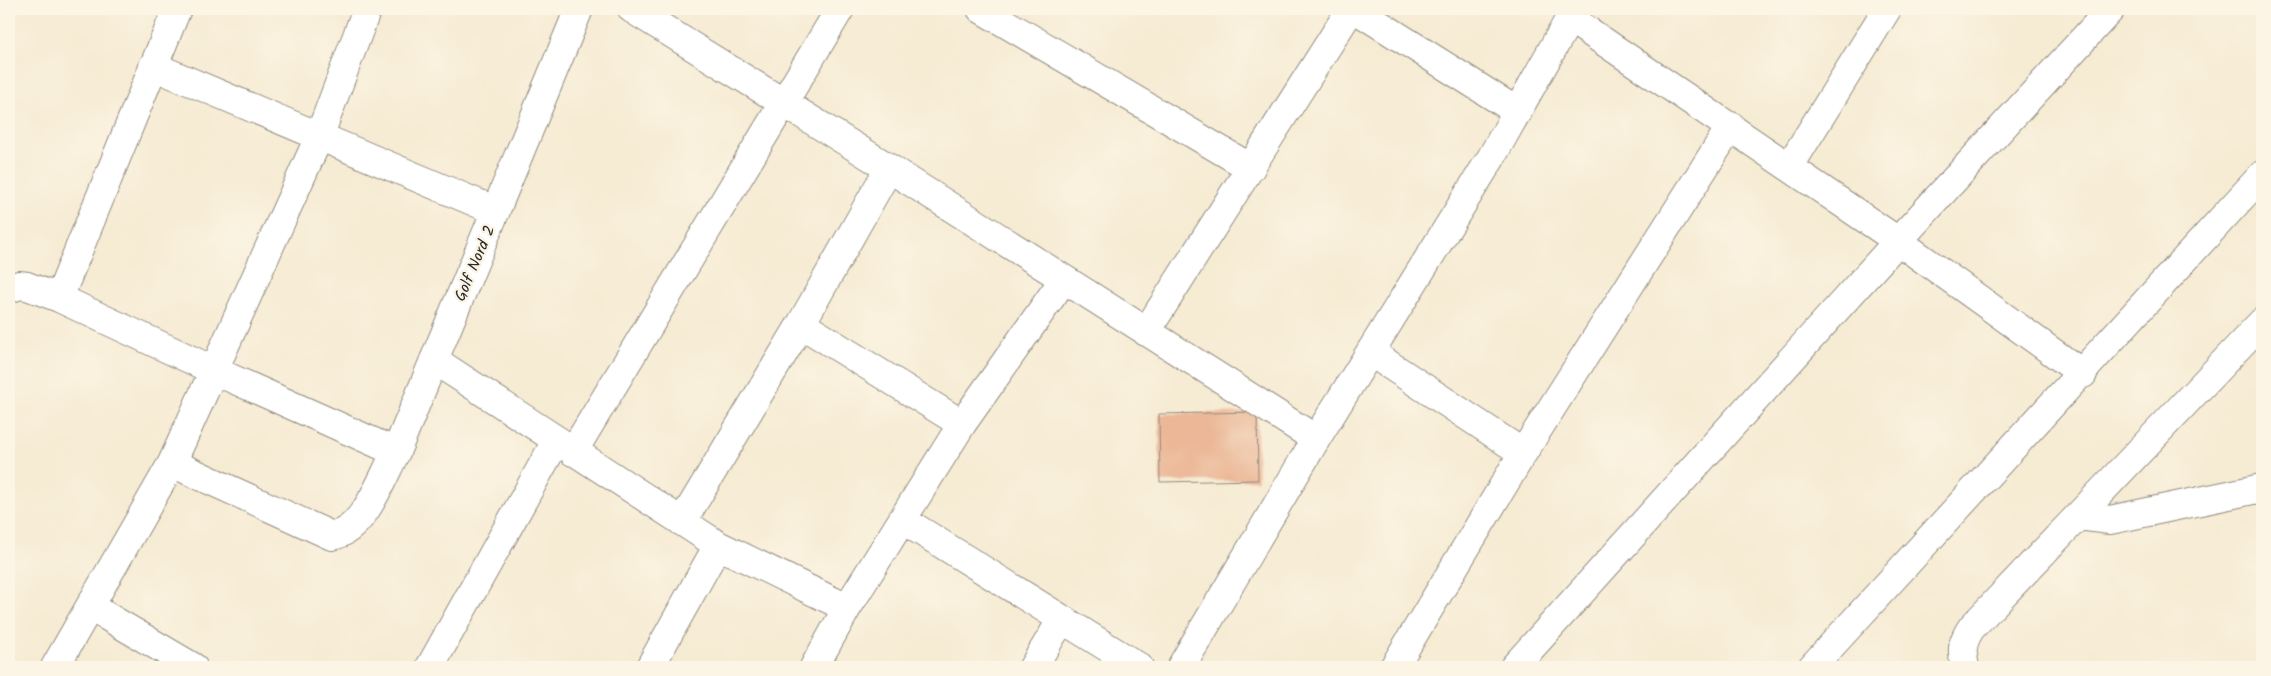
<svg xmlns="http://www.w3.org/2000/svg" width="2271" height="676" font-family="Kalam,sans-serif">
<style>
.building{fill:#ebb796}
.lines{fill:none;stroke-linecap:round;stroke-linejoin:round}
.minor-casing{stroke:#908b7f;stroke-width:30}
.minor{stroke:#fff;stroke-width:28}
.labels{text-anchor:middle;stroke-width:5;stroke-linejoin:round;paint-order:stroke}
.street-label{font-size:16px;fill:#2b2b2b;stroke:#fcf5e5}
</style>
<rect width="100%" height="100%" fill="#fcf5e5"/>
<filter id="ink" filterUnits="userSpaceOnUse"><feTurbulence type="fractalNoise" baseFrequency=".02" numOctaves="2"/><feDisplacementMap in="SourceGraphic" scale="10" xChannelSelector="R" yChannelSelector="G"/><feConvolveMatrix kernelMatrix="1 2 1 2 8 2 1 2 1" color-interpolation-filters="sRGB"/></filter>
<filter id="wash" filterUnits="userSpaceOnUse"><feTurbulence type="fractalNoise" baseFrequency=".0096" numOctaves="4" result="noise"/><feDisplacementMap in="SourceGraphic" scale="20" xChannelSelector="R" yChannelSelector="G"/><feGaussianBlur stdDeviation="1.12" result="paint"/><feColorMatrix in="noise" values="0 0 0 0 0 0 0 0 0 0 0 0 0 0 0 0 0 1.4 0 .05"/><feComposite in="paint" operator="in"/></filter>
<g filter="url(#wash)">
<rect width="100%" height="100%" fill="#f6ebd3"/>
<g id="blocks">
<path class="building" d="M1257,412L1258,480L1160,482L1159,414Z"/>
</g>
</g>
<g filter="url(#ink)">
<use href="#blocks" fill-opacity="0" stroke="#908b7f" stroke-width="1"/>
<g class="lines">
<defs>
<path id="minor" d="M632,9L889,168L1316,439
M981,9L1251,168
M1355,9L1518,112
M1569,18L1898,241L2083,374
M153,66L496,211
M1789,167L1887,9
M9,289L19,285L27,286L59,298L215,371L396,452
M59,298L177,9
M2262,322L2078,516L2110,520L2262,488
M801,324L962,424
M1146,332L1351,9
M1370,352L1523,453
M434,360L718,545L847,608
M573,452L840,9
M172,463L332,536C364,531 382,478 396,452L579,9
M903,520L1139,667
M682,522L801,324L889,168
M91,607L193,667
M55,667L172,463L319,137L367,9
M430,667L556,441
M650,667L718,545
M814,667L847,608L962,424L1064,279
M1033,667L1062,619
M1181,667L1316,439L1491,158L1575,9
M1394,667L1523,453L1731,126
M1514,667L1898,241L2111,9
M1812,667L2262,175
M1965,667C1961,650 1962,641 1972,627L2078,516"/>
</defs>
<use href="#minor" class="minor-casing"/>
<use href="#minor" class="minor"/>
</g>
</g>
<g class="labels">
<g class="street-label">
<text transform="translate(474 263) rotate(-67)" y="6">Golf Nord 2</text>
</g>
</g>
<rect width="2271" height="676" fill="none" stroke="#fcf5e5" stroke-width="30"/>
</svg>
